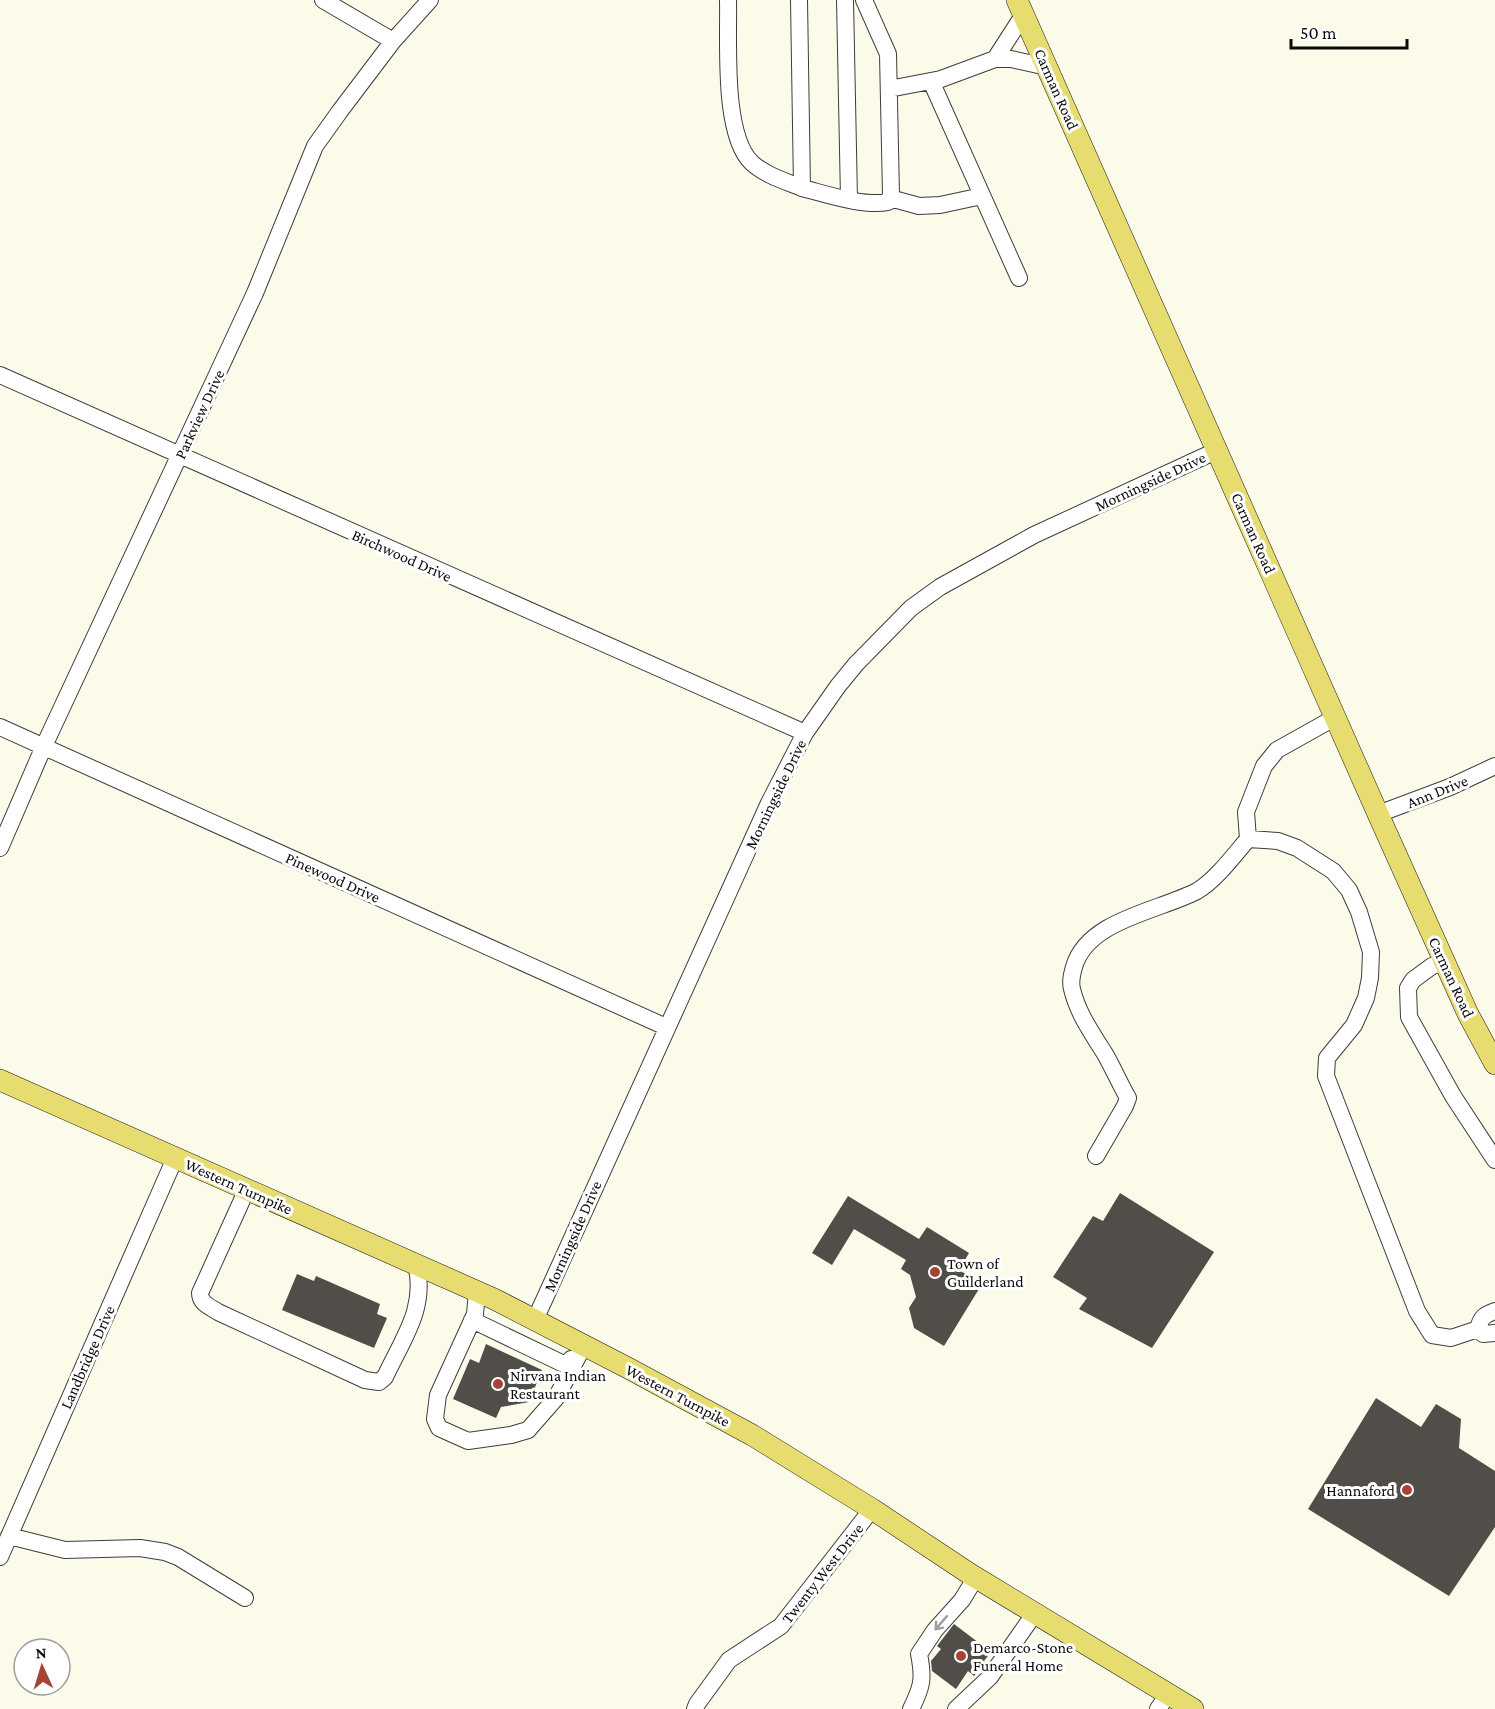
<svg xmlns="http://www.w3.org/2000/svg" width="1495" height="1709" font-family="'Crimson Pro',serif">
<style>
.building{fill:#514d48}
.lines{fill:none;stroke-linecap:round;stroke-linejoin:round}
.minor-casing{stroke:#3d3d3d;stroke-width:18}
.major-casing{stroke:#1b1b1b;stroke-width:22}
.minor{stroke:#fff;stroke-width:16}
.major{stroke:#e6dc70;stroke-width:21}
.oneway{stroke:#9d9d9d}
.poi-dot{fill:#a64336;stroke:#fff;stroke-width:2}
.labels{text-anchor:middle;stroke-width:6;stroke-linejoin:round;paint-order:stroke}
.street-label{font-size:16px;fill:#0a0a0a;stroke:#fff}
.poi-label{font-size:16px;fill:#0a0a0a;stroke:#fff;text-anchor:start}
</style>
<rect width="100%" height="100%" fill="#fcfbea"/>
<path class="building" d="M1120,1193L1214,1252L1152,1348L1079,1309L1087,1298L1053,1277L1093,1216L1103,1221Z
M848,1196L919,1239L927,1227L969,1253L959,1270L982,1284L944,1346L914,1328L909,1308L916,1297L910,1275L901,1269L906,1260L854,1229L832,1265L812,1253Z
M297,1274L314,1281L316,1276L380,1304L377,1314L387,1318L374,1348L282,1310Z
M486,1344L542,1370L529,1402L501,1407L496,1418L453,1399L470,1359L479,1363Z
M1376,1398L1421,1427L1436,1404L1461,1419L1459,1448L1495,1471V1527L1449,1596L1308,1509Z
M954,1624L991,1652L984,1661L987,1663L982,1670L980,1672L978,1671L974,1676L968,1671L956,1689L932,1671L931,1661L941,1649L937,1646Z"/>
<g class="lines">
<defs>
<path id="minor" d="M323,0L393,41
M728,0C729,40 722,135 752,163C765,175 785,181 802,188
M799,0L802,188C826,194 864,207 888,202L891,195L888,54L864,0
M845,0L849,199
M995,59H1011L1047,67
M931,81L1019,278
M889,89L941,79L995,59L1024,14
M890,198L919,206L940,205L982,196
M0,375L805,733
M1336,717L1277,750L1264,766L1246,812L1248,839L1278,841L1297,848L1333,871L1349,890L1359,912L1371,952L1370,978L1366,998L1354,1025L1327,1058L1326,1076L1417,1311L1432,1335L1451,1338L1478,1329
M0,727L666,1027
M1378,814L1450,787L1495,766
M0,848L44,746L255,293L315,146L340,111L393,41L430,0
M1445,962L1432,966L1413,980L1408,988L1409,1017L1453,1096L1495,1160
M1096,1156L1125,1106L1128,1098C1120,1084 1113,1068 1105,1054C1092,1033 1078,1014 1072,989C1070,981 1072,974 1074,967C1087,920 1159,911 1197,891C1215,881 1235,854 1248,839
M247,1189L200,1293C200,1304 211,1307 218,1312L365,1380L379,1382L385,1377C403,1338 427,1308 416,1264
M477,1291L475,1314L438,1395L435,1419L439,1428L468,1441L511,1435L528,1430L556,1398L584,1345
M1495,1311C1484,1315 1481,1317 1478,1329L1483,1334L1495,1333
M472,1320L572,1368L571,1359
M535,1320L769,803L805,733L838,686L856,664L911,608L940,587L1034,535L1218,450
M9,1536L65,1550L140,1548L165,1552L178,1557L245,1598
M0,1557L175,1158
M695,1709L697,1704L729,1660L781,1626L872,1509
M911,1709C922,1687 924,1679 919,1654L935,1630L962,1600L976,1577
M956,1709L990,1677L1035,1613
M1158,1709L1168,1694"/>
<path id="major" d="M1017,0L1378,814L1468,1014L1495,1064
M0,1080L494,1299L628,1368L752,1435L872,1509L970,1574L1193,1709"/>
</defs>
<use href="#minor" class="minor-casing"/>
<use href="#major" class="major-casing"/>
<use href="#minor" class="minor"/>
<use href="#major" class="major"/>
</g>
<defs><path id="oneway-shaft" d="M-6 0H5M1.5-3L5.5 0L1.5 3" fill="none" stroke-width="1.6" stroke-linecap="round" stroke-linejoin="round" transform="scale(1.5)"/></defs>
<use class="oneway" href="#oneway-shaft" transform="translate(941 1623) rotate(131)"/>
<g class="poi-dot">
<circle cx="935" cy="1272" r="6"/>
<circle cx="498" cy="1384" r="6"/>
<circle cx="1407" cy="1490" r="6"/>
<circle cx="961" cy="1656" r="6"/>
</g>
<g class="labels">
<g class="street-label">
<text transform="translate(1057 89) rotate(66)" y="6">Carman Road</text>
<text transform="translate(199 414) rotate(-65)" y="6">Parkview Drive</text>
<text transform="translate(1150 481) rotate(-25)" y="6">Morningside Drive</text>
<text transform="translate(1254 533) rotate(66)" y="6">Carman Road</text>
<text transform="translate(402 555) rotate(24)" y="6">Birchwood Drive</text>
<text transform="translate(1437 791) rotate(-22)" y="6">Ann Drive</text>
<text transform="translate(775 794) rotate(-64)" y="6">Morningside Drive</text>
<text transform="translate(333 877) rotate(24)" y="6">Pinewood Drive</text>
<text transform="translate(1452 977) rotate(65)" y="6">Carman Road</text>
<text transform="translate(239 1186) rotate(24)" y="6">Western Turnpike</text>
<text transform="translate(572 1236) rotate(-66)" y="6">Morningside Drive</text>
<text transform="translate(87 1357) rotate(-66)" y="6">Landbridge Drive</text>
<text transform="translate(678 1395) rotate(28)" y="6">Western Turnpike</text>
<text transform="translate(822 1573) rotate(-52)" y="6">Twenty West Drive</text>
</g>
<g class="poi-label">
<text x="947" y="1269">Town of<tspan x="947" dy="18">Guilderland</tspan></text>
<text x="510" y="1381">Nirvana Indian<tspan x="510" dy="18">Restaurant</tspan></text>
<text x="1395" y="1496" text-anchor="end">Hannaford</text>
<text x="973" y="1653">Demarco-Stone<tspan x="973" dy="18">Funeral Home</tspan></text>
</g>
</g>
<g transform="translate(42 1667) rotate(356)"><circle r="28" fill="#ffffff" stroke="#9d9d9d" stroke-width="1.5"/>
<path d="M0-4.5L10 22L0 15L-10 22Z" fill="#a64336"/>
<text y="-9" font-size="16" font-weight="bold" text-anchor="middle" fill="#0a0a0a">N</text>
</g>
<path d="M1291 39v9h116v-9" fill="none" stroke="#0a0a0a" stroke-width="3"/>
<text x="1300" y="39" font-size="18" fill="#0a0a0a" stroke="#ffffff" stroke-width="4.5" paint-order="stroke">50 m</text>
</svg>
